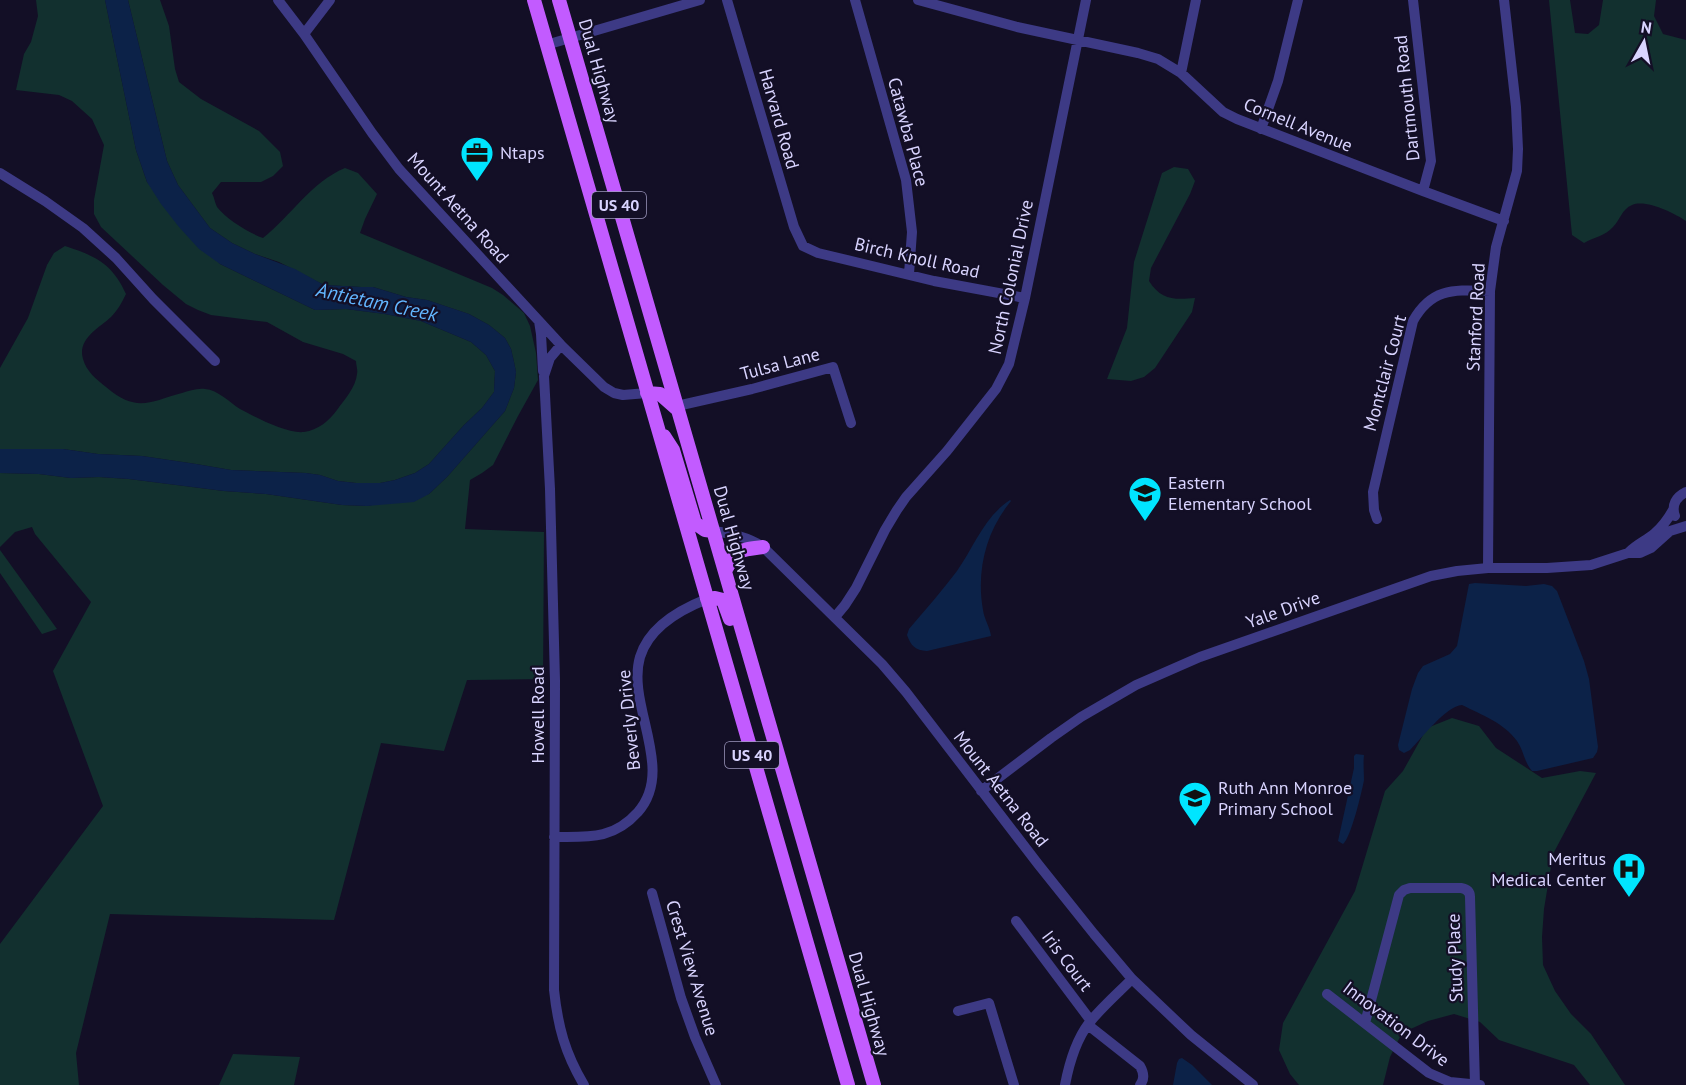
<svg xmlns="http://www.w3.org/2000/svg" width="1686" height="1085" font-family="'PT Sans',sans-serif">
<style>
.green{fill:#12302f}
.water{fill:#0c2248}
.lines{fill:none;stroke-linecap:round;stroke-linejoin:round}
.minor{stroke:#3d3a85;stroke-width:10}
.major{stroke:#c25bff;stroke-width:14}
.labels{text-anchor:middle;stroke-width:4.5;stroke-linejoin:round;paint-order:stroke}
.shield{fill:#130f26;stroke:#9e99be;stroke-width:1.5}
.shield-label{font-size:16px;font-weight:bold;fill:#d9d4ff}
.street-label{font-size:18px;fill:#d9d4ff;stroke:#130f26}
.poi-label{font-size:18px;fill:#d9d4ff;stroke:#130f26;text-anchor:start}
.water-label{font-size:20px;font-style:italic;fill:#62b6ff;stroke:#130f26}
</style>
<rect width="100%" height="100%" fill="#130f26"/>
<path class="green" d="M36,0H105L136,150L147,182L220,264L315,310L346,309L385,314L421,321L471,342L486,355L495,371L494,392L482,408L464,425L429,464L415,473L395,480L380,483H356L338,481L320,475L306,473L231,470L196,464L142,456L98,454L63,449H0V368L28,318L47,265L54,253L65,246C95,256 112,263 126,294C122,302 118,310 111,317C99,328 77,339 83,359C86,371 97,380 106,387C137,413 149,402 182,393C189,391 197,388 205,389C218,390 229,402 240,409C255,417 287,434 304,432C318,430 329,421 337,410C344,400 356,387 357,374C358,370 356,365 356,361L343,354L303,342L267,322L211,315L198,310L186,304L163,285L101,227L94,214V200L104,145L92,119L72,101L59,95L16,90L24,54L31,42L38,16Z
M128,0H160L169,26L175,69L179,82L201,99L259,131L280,152L283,166L273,176L261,182H221L212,193C214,197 215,203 217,207C226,219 249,233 263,238C291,216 311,182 345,168L358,173L377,194L365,219L360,233L492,288L503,295L524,313L530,326L536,353L538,380L518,416L493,465L482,473L470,480L465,529L544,532L543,679L467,680L444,751L381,743L334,920L110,914L76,1053L79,1085H0V944L103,806L53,671L91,602L35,534L32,527L15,532L0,547V473L39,474L71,478L99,477L129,479L224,491L266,494L342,505L367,506L429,494L447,477L505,411L514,388L516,372L514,362L511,349L505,338L489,325L469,314L427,300L406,297L373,287H361L324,285L279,262L255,254L232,243L210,228L178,185L167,161Z
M1549,0H1570L1575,33L1588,34L1599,25L1603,0H1656L1654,16L1663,34L1686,40V221C1674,213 1646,199 1632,205C1622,209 1620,220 1613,227C1605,236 1594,237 1584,243L1572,235Z
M1174,167L1188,169L1195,181L1190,194L1151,268L1149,281C1161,300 1174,300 1195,298L1192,312L1155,368L1144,377L1131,381L1107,379L1127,328L1134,262L1162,173Z
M0,550L57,629L42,634L0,573Z
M1452,718L1479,726L1496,748L1542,778L1580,771L1596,773L1553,854L1544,909L1542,937L1543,965L1555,991L1571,1014L1591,1034L1625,1085H1590L1574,1065L1499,1040L1480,1022L1454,1014L1428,1021L1402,1033L1390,1057L1383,1085H1299L1290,1074L1279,1050L1283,1023L1355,891L1385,791L1403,771L1427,728Z
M233,1054L300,1057L294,1085H219Z"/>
<path class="water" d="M105,0H128L167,161L178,185L210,228L232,243L255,254L295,269L324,285L360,287H373L406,297L427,300L469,314L489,325L505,338L511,349L514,362L516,372L514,388L505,411L447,477L429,494L414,502L367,506L342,505L266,494L224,491L129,479L99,477L71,478L39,474L0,473V449H63L98,454L142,456L196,464L231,470L306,473L320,475L338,481L356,483H380L395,480L415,473L429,464L464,425L482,408L494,392L495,371L486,355L471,342L421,321L385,314L346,309L315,310L220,264L199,249L179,227L161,204L147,182L136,150Z
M1010,500L1011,501C986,531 976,571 983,610C984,619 990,627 991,636L927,651C915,650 911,646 907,635L909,629C925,610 942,591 957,571C974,547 984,517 1010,500Z
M1475,583L1526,586L1544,584L1552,586L1557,591L1584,661L1589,679L1598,747L1597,752L1593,758L1537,771H1532C1524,762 1524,751 1517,741C1504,723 1482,715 1462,705C1446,706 1422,738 1410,750L1404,753L1399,750L1398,745L1412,689L1418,673L1423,666L1450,654L1457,646L1468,589L1469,584Z
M1356,754L1364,755C1363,763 1364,772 1364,780C1362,791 1351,838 1343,844L1338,841L1354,768V756Z
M1182,1058L1192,1065L1212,1085H1173L1177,1063L1179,1059Z"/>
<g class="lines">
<path class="minor" d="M278,0L304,34L372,133L399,169L561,345L604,387L614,393L623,395L647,393
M727,0L794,227L803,246L818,253L934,281L1025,298
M855,0L906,180L912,232L909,274
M918,0L1017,27L1138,53L1158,59L1181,73L1223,112L1237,119L1423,191L1504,221
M1413,0L1431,161L1423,191
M304,34L330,0
M546,45L700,0
M1181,73L1196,0
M1261,129L1278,81L1298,0
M0,173L45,201L83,228L116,258L153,299L215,361
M539,321L541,334L543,371
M561,345L550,358L544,376L550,489L555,681L554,990C558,1027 565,1053 584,1085
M677,406L752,389L833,367L851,423
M1675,516C1671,505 1676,497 1686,492
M1377,519L1374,510L1373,492L1413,321C1432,287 1455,290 1490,291
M713,531C731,533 748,537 763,547L882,664L906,692L1038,864L1094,934L1132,979L1191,1035L1253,1085
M1628,553C1638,543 1646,541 1655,533C1663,526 1668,519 1673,510
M1488,568L1490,291L1496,247L1517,171L1518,149L1516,107L1504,0
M835,617L845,605L856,588L885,530L897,510L906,497L947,451L996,389L1009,364L1025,298L1086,0
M981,791L1051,738L1081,717L1136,685L1200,657L1431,576L1457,571L1488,568H1547L1591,565L1628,553H1640L1651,548L1670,531L1686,526
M554,837C588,837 613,840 638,812C676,769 626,705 640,657C649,627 679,610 707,599
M652,893L681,998L695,1037L716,1085
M1016,921L1091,1021
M1327,994L1429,1073L1450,1082L1480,1085
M958,1011L989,1003L1014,1085
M1365,1023L1399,895L1404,890L1410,888H1461C1467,889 1470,892 1470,897L1475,1085
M1088,1025L1140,1066C1144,1073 1145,1079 1140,1085
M1065,1085C1069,1064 1076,1040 1089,1023C1102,1007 1118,993 1132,979"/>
<path class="major" d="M534,0L848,1085
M559,0L874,1085
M647,393L660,394L677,409
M664,436L673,450L695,523L705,530L713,531
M725,571C737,549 738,550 763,547
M707,599L715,598L723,600L730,619"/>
</g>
<defs>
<symbol id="office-pin" viewBox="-11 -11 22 30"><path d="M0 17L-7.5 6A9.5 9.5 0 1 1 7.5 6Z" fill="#00e5ff" stroke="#130f26"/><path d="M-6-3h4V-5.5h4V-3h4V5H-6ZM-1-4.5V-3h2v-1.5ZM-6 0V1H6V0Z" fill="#111"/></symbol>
<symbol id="school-pin" viewBox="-11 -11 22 30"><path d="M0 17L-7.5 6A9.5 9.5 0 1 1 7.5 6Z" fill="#00e5ff" stroke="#130f26"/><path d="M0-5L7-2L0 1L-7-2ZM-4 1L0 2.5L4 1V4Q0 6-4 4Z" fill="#111"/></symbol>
<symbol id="hospital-pin" viewBox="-11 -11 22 30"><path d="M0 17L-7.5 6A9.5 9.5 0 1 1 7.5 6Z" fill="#00e5ff" stroke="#130f26"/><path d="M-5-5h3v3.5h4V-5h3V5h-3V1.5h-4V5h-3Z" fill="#111"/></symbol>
</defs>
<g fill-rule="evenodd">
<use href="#office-pin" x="458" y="134" width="38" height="52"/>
<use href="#school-pin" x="1126" y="474" width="38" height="52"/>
<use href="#school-pin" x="1176" y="779" width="38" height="52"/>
<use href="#hospital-pin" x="1610" y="850" width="38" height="52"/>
</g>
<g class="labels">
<g class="shield">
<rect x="592" y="192" width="54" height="26" rx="4.5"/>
<rect x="725" y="742" width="54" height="26" rx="4.5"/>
</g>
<g class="shield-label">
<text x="619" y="211">US 40</text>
<text x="752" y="761">US 40</text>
</g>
<g class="street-label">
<text transform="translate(599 71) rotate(74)" y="6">Dual Highway</text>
<text transform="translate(1407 98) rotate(-96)" y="6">Dartmouth Road</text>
<text transform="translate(779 119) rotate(74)" y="6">Harvard Road</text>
<text transform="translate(1298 125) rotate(22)" y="6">Cornell Avenue</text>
<text transform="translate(908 132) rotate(75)" y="6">Catawba Place</text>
<text transform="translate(458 208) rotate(48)" y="6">Mount Aetna Road</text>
<text transform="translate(917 258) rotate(13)" y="6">Birch Knoll Road</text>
<text transform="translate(1011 277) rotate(-78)" y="6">North Colonial Drive</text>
<text transform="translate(1476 317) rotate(-87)" y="6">Stanford Road</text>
<text transform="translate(780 364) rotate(-15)" y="6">Tulsa Lane</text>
<text transform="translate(1385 373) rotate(-75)" y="6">Montclair Court</text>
<text transform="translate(734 538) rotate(74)" y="6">Dual Highway</text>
<text transform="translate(1283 610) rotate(-20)" y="6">Yale Drive</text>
<text transform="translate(538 715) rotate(-90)" y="6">Howell Road</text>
<text transform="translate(629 720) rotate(-96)" y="6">Beverly Drive</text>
<text transform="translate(1001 789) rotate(52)" y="6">Mount Aetna Road</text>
<text transform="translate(1455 958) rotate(-92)" y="6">Study Place</text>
<text transform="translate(1067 961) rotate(53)" y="6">Iris Court</text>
<text transform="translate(692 968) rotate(73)" y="6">Crest View Avenue</text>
<text transform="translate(869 1004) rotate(74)" y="6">Dual Highway</text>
<text transform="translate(1396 1024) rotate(37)" y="6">Innovation Drive</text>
</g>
<g class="poi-label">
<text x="500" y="159">Ntaps</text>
<text x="1168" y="489">Eastern<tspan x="1168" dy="21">Elementary School</tspan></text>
<text x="1218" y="794">Ruth Ann Monroe<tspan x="1218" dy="21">Primary School</tspan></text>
<text x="1606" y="865" text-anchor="end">Meritus<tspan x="1606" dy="21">Medical Center</tspan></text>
</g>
<g class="water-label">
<text transform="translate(377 302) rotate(12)" y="7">Antietam Creek</text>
</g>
</g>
<g transform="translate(1644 42) rotate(9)" stroke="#130f26" stroke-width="4.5" paint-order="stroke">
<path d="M0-4.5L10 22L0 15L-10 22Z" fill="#d9d4ff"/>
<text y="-9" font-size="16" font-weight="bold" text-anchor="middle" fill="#d9d4ff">N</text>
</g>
</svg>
